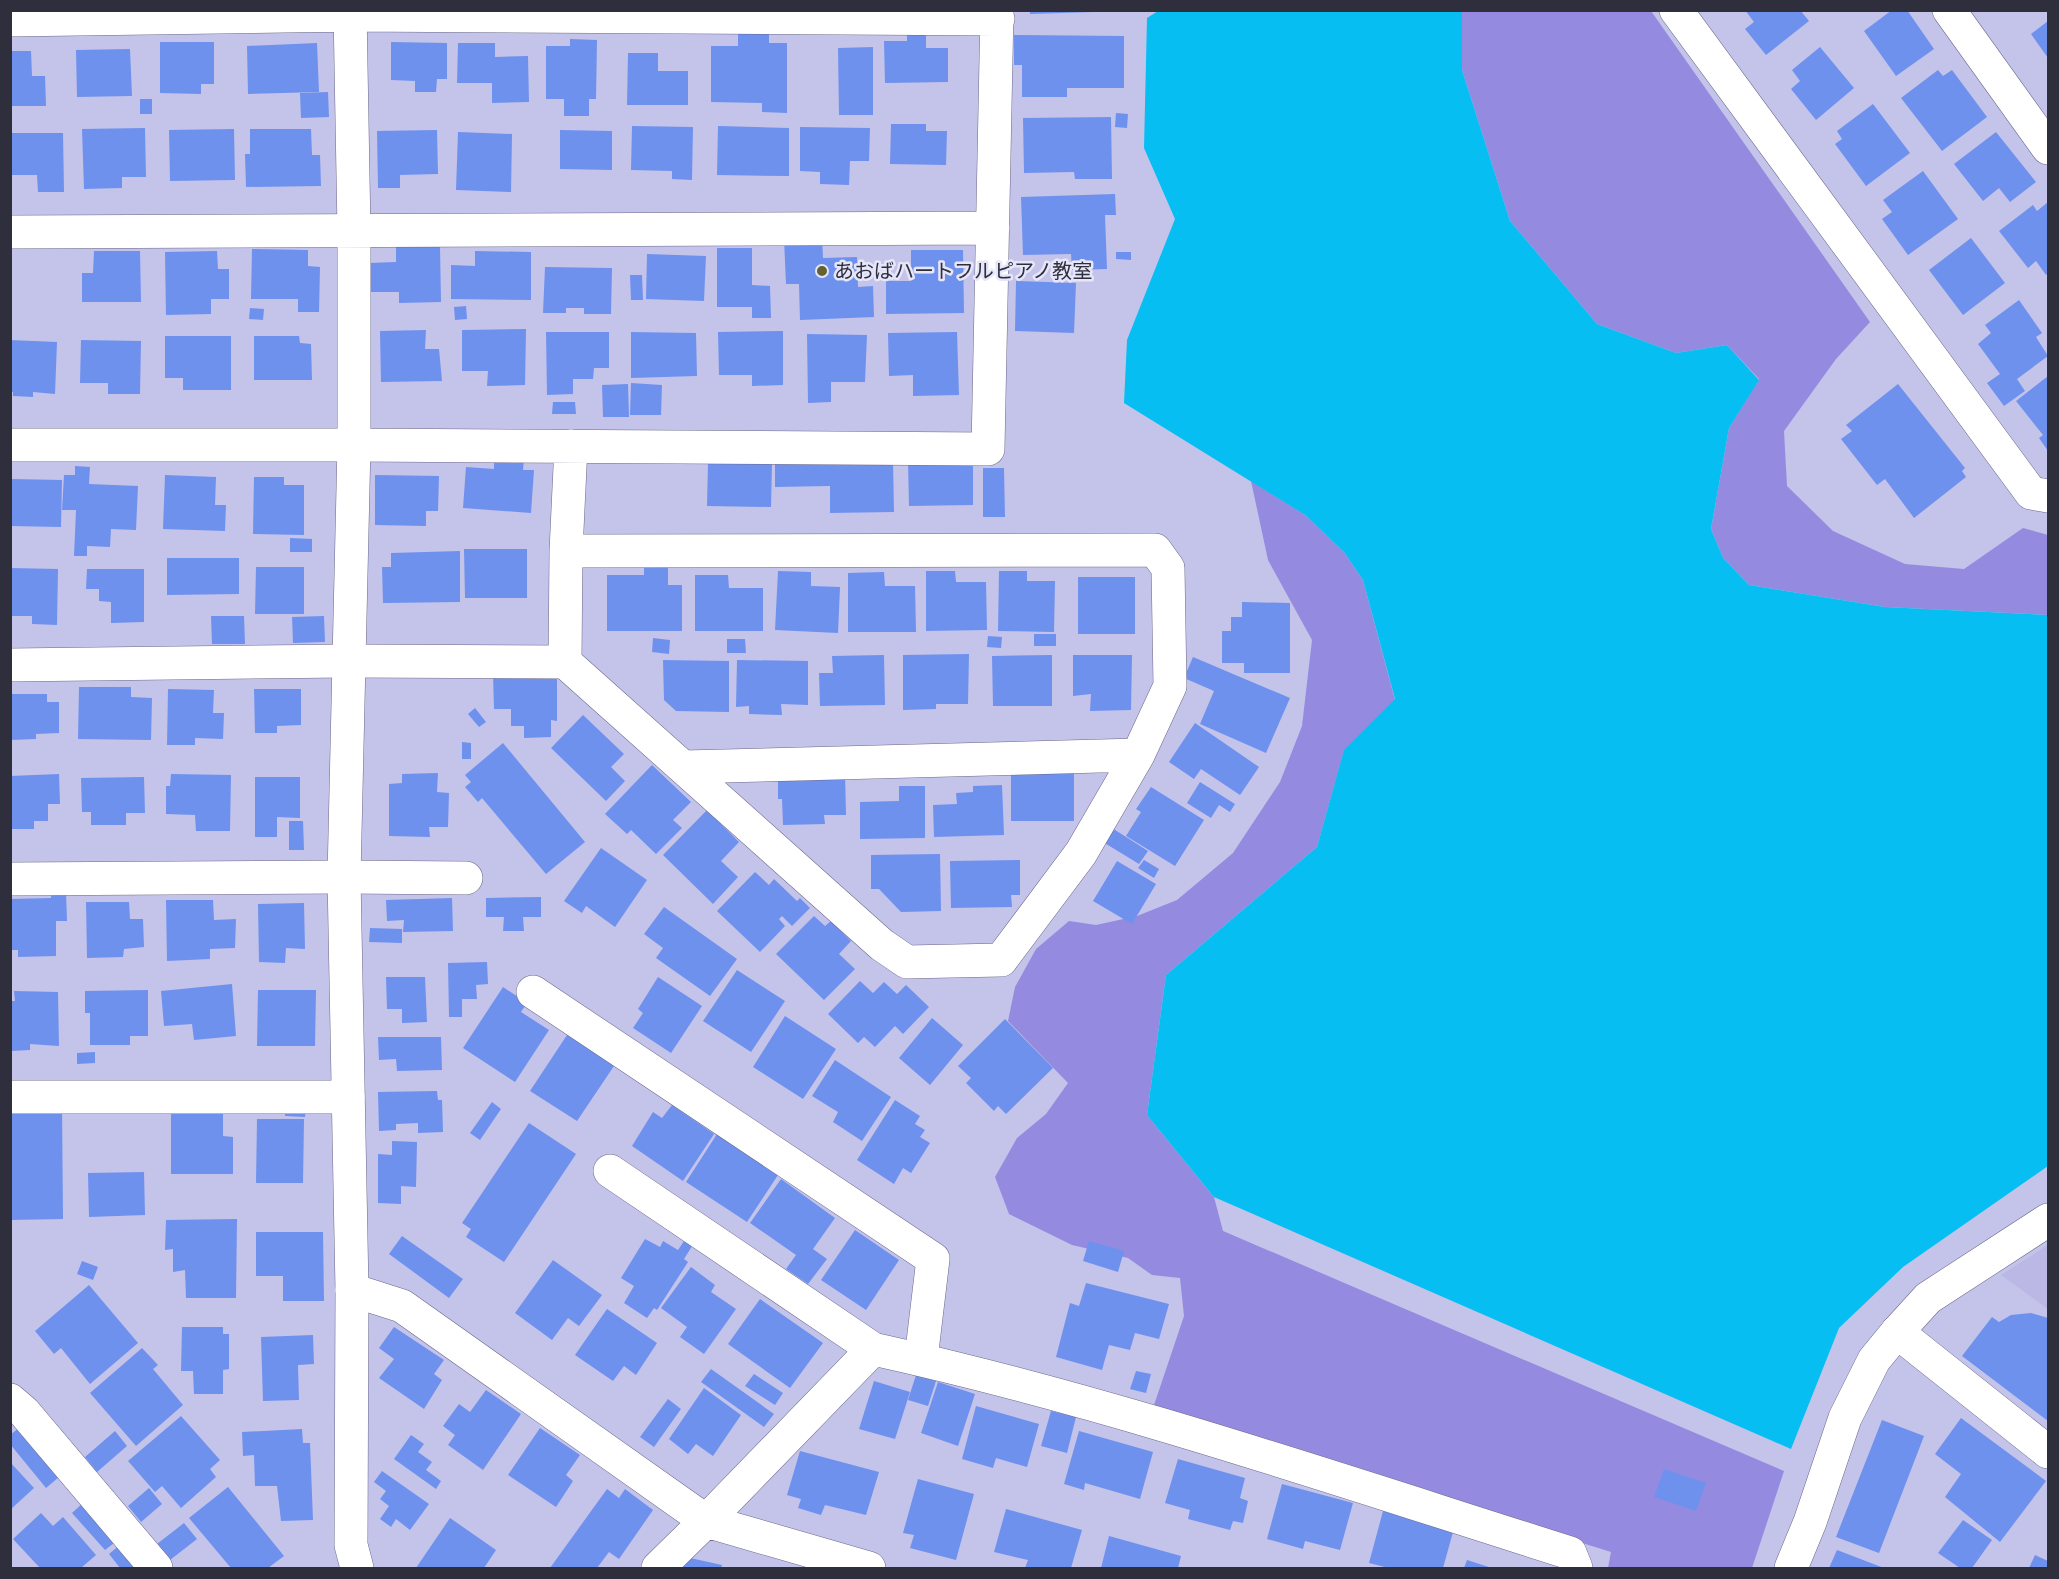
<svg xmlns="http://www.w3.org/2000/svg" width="2059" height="1579" font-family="Rubik,'Noto Sans JP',sans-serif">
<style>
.built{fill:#bbb8e6}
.green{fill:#948be0}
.water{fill:#07bef3}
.building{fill:#6e91ee}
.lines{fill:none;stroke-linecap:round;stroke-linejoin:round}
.street-casing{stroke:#6a688b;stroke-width:34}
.secondary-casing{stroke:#6a688b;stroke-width:34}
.street{stroke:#fff;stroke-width:33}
.secondary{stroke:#fff;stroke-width:33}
.poi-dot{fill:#64622f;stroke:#e6e6fa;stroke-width:2}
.labels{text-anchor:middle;stroke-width:5;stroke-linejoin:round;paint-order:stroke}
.poi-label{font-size:20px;fill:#2f2e3d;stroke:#e6e6fa;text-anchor:start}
</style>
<rect width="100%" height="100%" fill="#c4c3ea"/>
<path class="built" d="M2048,1245V1309L2001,1275Z"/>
<path class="green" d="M1462,11H1651L1870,322L1836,359L1784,431L1787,486L1833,531L1905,564L1964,569L2023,528L2048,535V615L1885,607L1749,585L1723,558L1711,529L1729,428L1759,379L1727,345L1676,353L1597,324L1510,221L1462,70Z
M1251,481L1305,515L1344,552L1363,580L1395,700L1344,751L1317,847L1166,975L1147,1115L1214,1197L1223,1231L1784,1471L1752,1568H1608L1611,1552L1153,1408L1184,1316L1180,1278L1152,1275L1128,1258L1072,1245L1009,1214L995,1177L1017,1138L1046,1114L1068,1083L1008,1021L1015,987L1036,949L1069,921L1096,925L1137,916L1177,900L1233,853L1280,782L1302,726L1312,640L1268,560Z"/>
<path class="water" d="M1158,11H1462V70L1510,221L1597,324L1676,353L1727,345L1759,380L1729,428L1711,529L1723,558L1749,585L1885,607L2048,615V1166L1903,1267L1839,1328L1791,1449L1214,1197L1147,1115L1166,975L1317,847L1344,750L1395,699L1363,580L1344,552L1305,515L1124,403L1127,340L1175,219L1144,148L1147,18Z"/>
<path class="building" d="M1030,10H1093V12L1030,14Z
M1745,10H1800L1809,21L1766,55L1745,29L1754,22Z
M1892,10H1907L1934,49L1896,76L1864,31Z
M2048,21V58L2031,34Z
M738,28H769V43H787V113L762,112V103L711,102V46H738Z
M907,32H926V48H948V82L885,83L884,41H907Z
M1014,35L1124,36V88H1067V97H1022V65H1014Z
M570,39L597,40L596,99H589V116H564V99H546V46H570Z
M160,42H214V84H201V94L160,93Z
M391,42L447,43V79H437L436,92H415V81L391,80Z
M317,43L319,92L248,94L247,46Z
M458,43H495V57L528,56L529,102L492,103V83H457Z
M873,47V115H839L838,48Z
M1820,47L1854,88L1816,120L1791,89L1800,81L1792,70Z
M130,49L132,96L77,97L76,50Z
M10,51H31L32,76H45L46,106H10Z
M628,53H658V71H688V105H627Z
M1938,70L1943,76L1952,70L1987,117L1942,151L1901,98Z
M328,92L329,117L301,118L300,93Z
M140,99H152V114H140Z
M1873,104L1910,153L1866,186L1835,144L1842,139L1837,131Z
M1116,113L1128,114L1127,128L1115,127Z
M1111,117L1112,179H1075L1074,172L1024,173L1023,118Z
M891,124H926V131H947L946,165L890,164Z
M632,126L693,127L692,180L672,179V171L631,170Z
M718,126L789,128V176L717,175Z
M800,127L870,128L869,161H850L849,185L820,184V172L800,171Z
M145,128L146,177H122V188L84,189L82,129Z
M234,129L235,180L170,181L169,130Z
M250,129H311L312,155H320L321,186L246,187L245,154H250Z
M437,130L438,174L400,175V188H378L377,131Z
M560,130L612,131V170L560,169Z
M458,132L512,134L511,192L456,190Z
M1996,132L2036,182L2010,202L1999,188L1983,201L1954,164Z
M10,133H63L64,192H38L37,175H10Z
M1923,171L1958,219L1908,255L1882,219L1892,212L1883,200Z
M1115,194L1116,215H1105L1107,269L1072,270L1071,254L1023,255L1021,197Z
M2048,202V273L2046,275L2036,261L2028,268L1999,231L2033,205L2037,211Z
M822,237L823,258L857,257L858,287L873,286L874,317L800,320L799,284H786L784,239Z
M1971,238L2005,283L1963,315L1929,270Z
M396,247H440L441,302L399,303V292H370L369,263L396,262Z
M717,248H752V285L770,286L771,318H752V307H717Z
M252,249L308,250V266L320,267L319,312H298V299H251Z
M911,250H963L964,313L886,314V281H911Z
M94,251H140L141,302H82V273H93Z
M217,251L218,269H229V299H211V314L166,315L165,252Z
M475,251L531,252V300L451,299V265L475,266Z
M1116,252H1131V260L1116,259Z
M647,254L706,256L704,301L646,299Z
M545,267L612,268L611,314H584V308H566V313H543Z
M630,275H642L643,300H631Z
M1016,281L1076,283L1074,333L1015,331Z
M2019,300L2042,333L2036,337L2048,356L2017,379L2025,391L2004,406L1987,383L2000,374L1978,344L1991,333L1985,325Z
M466,306L467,319L455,320L454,307Z
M250,308L264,309L263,320L249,319Z
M526,329L525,385L487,386L488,371H462V330Z
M426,330L425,349H439L442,381L381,382L380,331Z
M783,331V385L752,386V375H719L718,332Z
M546,332H609V368H594L593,379H573V394L547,395Z
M631,332L696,333L697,376L631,378Z
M957,332L959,395L913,396V375L889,376L888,333Z
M807,334L867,335L865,382H831V402L808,403Z
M165,336H231V390H183V378H165Z
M254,336H299L300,343L311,344L312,380H254Z
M10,340L57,342L55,394L33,392V397L13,396V392H10Z
M81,340L141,341L140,394H108V383H80Z
M2048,376V451L2039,438L2043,435L2016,401Z
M631,383L662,385L661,415H630Z
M628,384L629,417H603L602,385Z
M1898,384L1965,468L1962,471L1966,477L1914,518L1885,479L1877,485L1841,439L1852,431L1846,425Z
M553,402H575L576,414H552Z
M775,454L893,461L894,512L830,513V486L775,487Z
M494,458L524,459L523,470H534L531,513L463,508L466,467L494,469Z
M973,461V505L909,506L908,462Z
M708,463H772L771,507L707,506Z
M75,466L90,467L89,484L138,486L136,530L111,529L110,547L87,546V556H74L76,510H62L64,475H75Z
M983,468H1004L1005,517H983Z
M165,475L216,477L215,505H226L225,531L163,529Z
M375,475L439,476L438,511H426V526L375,525Z
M254,477H284V485H304V535L253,534Z
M10,479L62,480L61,527L10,526Z
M290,538L312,539V552H290Z
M464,549H527V598H465Z
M460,551V602L383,603L382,567H391V553Z
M167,558H239V594L167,595Z
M644,558H668V585H682V631H607V575H644Z
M256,567H304V614H255Z
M10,568L58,569L57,625L32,624V616H10Z
M87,569H144V622L111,623V602L99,601V589H86Z
M778,571L811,572V586L840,587L838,633L775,630Z
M926,571H955L956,582H986L987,630L926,631Z
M999,571H1027V581H1055L1054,632L998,631Z
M884,572L885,586H915L916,632H848V573Z
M695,575H728L729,588H763V631H695Z
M1078,577H1135V634H1078Z
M1242,602L1290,603V673H1244V663H1222V631H1231V617H1242Z
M211,616H244L245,644H212Z
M324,616L325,642L293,643L292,617Z
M1034,634H1056V646H1034Z
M988,636L1002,637L1001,648L987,647Z
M653,638L670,640L669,654L652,652Z
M727,639H745L746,653H727Z
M969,654L968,704H936V709L903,710V655Z
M884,655L885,705L820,706L819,673H833L832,656Z
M1052,655V706H993L992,656Z
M1073,655H1132L1131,710L1090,711L1091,694L1073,696Z
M1193,657L1290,698L1266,753L1200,724L1214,691L1184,678Z
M663,660L729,661V712L676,711L664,700Z
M737,660L808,661V705L781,704L782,715L749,714V706L736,707Z
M557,672V721L551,720V737L524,738V726H511V709H494L493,673Z
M79,687H131V697L152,698L151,740L78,739Z
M168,689L214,690L213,713H224L223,739L195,738V745H167Z
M254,689H301V725L277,726V733H255Z
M10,694H47V702H59V733L36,734V739L10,740Z
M475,708L486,722L479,727L468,714Z
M583,715L624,754L611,767L625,781L606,801L551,748Z
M1195,723L1259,767L1240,795L1201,769L1194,779L1169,762Z
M462,742L471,743V759H462Z
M503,743L585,842L546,874L482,798L478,802L465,787L471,782L465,775Z
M652,765L691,802L673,820L682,828L656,854L631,830L627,834L605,814Z
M1011,772H1074V821H1011Z
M438,773L437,792L449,793L448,827H429L430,837L389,836V784L402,783V774Z
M845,773L846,815H824L825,824L783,825L782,799H778V774Z
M59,774L60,804H48V821H34V829H10V776Z
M171,774L231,775L230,831H196L195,815L166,814V786H170Z
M144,777L145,813H126V825H91V812H82L81,778Z
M255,777H300V818L277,817V837H255Z
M1200,782L1235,804L1230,812L1219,805L1211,818L1187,803Z
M1002,785L1004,835L934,837L933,805L957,804L956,793L973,792V786Z
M899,786H925V838L860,839V802L899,801Z
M1151,787L1204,820L1175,866L1126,836L1141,812L1136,809Z
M707,810L739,842L721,861L738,877L713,904L663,855Z
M289,821H303L304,850H289Z
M1112,828L1148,851L1139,864L1103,842Z
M601,848L647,880L615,927L586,906L582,913L564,901Z
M940,854L941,911L901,912L879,889H871V855Z
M1020,860V895H1011L1012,907L951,908L950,861Z
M1144,860L1159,869L1154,878L1138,868Z
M1117,861L1156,884L1132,924L1093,901Z
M755,872L769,885L774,879L797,901L800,898L810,908L792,926L782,916L779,919L785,926L760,952L717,911Z
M66,892L67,921H56V956L18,957V950H10V899L51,898V893Z
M541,897V917H523L524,931H503L504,917H486V898Z
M452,898L453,931L403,932L404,920L387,921L386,900Z
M166,900H213L214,920L236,919L235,948L210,949V959L167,961Z
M86,902H129L130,919H143L144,947L124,949L123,957L87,958Z
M304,903L305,949L286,948L285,963L259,962L258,904Z
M664,907L737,959L710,996L656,958L663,948L644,934Z
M814,916L825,926L831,921L851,941L839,954L855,969L824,1000L776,954Z
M370,928L402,929V943L369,942Z
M487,962L488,984L476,985L477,999H462V1017H449L448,963Z
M737,970L785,1001L751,1052L703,1021Z
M386,977H425L427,1022L402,1023V1009H387Z
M658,977L702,1006L671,1053L633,1028L643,1013L638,1009Z
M860,981L873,993L884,982L897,994L906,985L929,1007L903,1034L895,1026L875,1047L864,1037L858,1043L828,1014Z
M232,984L236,1036L194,1040L192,1024L164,1026L161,991Z
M503,987L527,1003L521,1012L549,1030L515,1082L463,1048Z
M148,990V1036H130V1045H90V1013H85V991Z
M258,990H316L315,1046H257Z
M14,991L58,992L59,1046L30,1044V1050L11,1051L10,1001H15Z
M785,1016L836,1049L803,1099L753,1067Z
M932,1018L963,1045L930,1085L899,1058Z
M1005,1019L1053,1068L1006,1114L998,1106L994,1111L966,1083L971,1078L958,1066Z
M569,1032L616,1063L577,1121L530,1091Z
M378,1037H441L442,1070L397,1071L396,1059L379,1060Z
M95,1052V1063L77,1064V1053Z
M835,1060L891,1097L862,1141L833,1122L838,1112L812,1096Z
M437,1091L438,1100H442L443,1132L418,1133V1123L396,1124V1130L379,1131L378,1092Z
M895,1100L920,1116L915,1124L925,1130L920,1137L930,1143L911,1173L903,1168L894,1184L857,1160Z
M492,1102L501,1109L480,1140L470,1133Z
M10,1105L62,1106L63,1219L10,1220Z
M672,1105L714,1134L683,1181L632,1146L653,1112L662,1118Z
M285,1106L306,1108L305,1117L285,1116Z
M171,1114H223V1136L233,1137V1174H171Z
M257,1119H304L303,1183H256Z
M529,1123L576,1154L504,1262L466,1237L471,1229L462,1223Z
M717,1134L778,1175L747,1222L686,1182Z
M392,1141L417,1142L416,1187L401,1186V1204L378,1203V1154L392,1155Z
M144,1172L145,1215L89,1217L88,1173Z
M781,1179L835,1218L813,1249L827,1259L808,1284L786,1269L796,1255L750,1223Z
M237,1219L236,1298H186L185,1270L173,1272V1249L165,1250L166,1220Z
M855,1230L899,1260L866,1310L821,1280Z
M256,1232H323L324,1301H283V1276H256Z
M402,1236L463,1279L449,1298L389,1254Z
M686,1238L694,1243L684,1259L688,1262L657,1310L654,1308L647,1318L624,1303L634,1286L621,1278L645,1239L660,1247L663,1241L678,1250Z
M1089,1241L1124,1251L1118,1272L1083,1261Z
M553,1260L602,1295L579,1326L568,1318L552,1340L515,1313Z
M82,1261L98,1267L93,1280L77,1274Z
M691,1267L715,1285L711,1292L736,1309L704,1354L680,1337L687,1327L661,1308Z
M1086,1283L1169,1304L1159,1339L1135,1333L1130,1350L1109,1345L1102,1370L1056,1357L1070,1303L1079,1306Z
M89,1285L138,1343L90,1384L61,1348L54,1354L35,1331Z
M760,1299L823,1343L790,1388L728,1344Z
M607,1309L657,1343L636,1375L624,1366L613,1381L575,1355Z
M2031,1313L2048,1318V1421L1962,1356L1992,1317L1999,1322L2011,1315Z
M182,1327H223V1334H229V1369L223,1370V1394H194L193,1371H181Z
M394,1327L444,1360L434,1374L442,1380L424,1409L379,1378L394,1359L379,1348Z
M313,1335L314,1364L298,1365L299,1400L263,1401L261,1337Z
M142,1348L158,1365L153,1369L183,1405L136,1446L90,1393Z
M711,1369L774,1414L764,1427L701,1382Z
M1136,1371L1151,1374L1146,1393L1130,1389Z
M754,1374L783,1393L775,1405L745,1386Z
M916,1375L936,1381L928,1406L908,1400Z
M874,1381L910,1392L895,1439L859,1429Z
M938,1382L975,1394L958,1446L921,1433Z
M704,1388L741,1415L713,1456L696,1444L688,1454L669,1439Z
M486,1390L521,1414L483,1470L448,1445L455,1435L443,1426L459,1404L470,1412Z
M668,1399L681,1409L654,1447L640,1437Z
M976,1406L1039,1424L1027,1467L996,1458L993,1468L962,1459Z
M1051,1411L1076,1417L1067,1453L1041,1446Z
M181,1416L220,1460L210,1469L216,1477L181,1508L162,1486L155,1492L128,1461Z
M1961,1418L2046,1481L2000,1542L1945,1497L1961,1474L1935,1454Z
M1882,1420L1924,1436L1879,1553L1836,1537Z
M20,1427L59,1477L46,1488L10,1444V1435Z
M540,1428L580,1455L566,1475L573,1481L556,1507L508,1475Z
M302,1429L303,1443H310L313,1520L281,1521L277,1486H255L254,1455L243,1456L242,1432Z
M115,1431L127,1446L97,1472L85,1457Z
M1079,1431L1153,1452L1140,1499L1085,1483L1084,1490L1064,1484Z
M411,1435L424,1444L418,1452L432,1462L426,1470L441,1481L436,1489L394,1459Z
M800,1451L879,1472L866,1515L825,1505L821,1515L798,1508L801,1499L787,1495Z
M1178,1459L1245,1478L1240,1498L1248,1501L1243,1523L1233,1521L1230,1530L1188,1519L1190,1510L1165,1503Z
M10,1462L34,1488L10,1510Z
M1664,1469L1706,1483L1696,1511L1654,1497Z
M382,1471L429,1504L410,1530L396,1519L391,1527L380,1519L389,1506L380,1499L386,1491L374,1482Z
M918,1479L974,1494L956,1560L910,1548L914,1535L903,1533Z
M1282,1484L1353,1503L1340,1550L1305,1541L1303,1549L1267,1539Z
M228,1487L284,1556L268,1568H231L189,1518Z
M149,1488L162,1504L141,1522L128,1506Z
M607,1489L619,1498L625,1489L653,1510L619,1559L609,1552L597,1568H550Z
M84,1502L118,1540L105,1550L72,1513Z
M1006,1509L1082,1530L1071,1568H1025L1028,1560L994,1552Z
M1383,1511L1453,1532L1443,1568H1389L1369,1563Z
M41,1513L53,1526L63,1517L96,1555L81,1568H40L13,1539Z
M450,1518L496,1550L484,1568H416Z
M1963,1520L1992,1540L1972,1568H1960L1938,1553Z
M184,1523L197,1539L170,1560L157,1544Z
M1109,1536L1181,1556L1178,1568H1101Z
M121,1544L141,1568H120L109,1554Z
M1837,1550L1884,1568H1829Z
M2035,1555L2048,1561V1568H2029Z
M681,1556L722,1565L721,1568H678Z
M1467,1560L1492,1568H1464Z"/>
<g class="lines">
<defs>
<path id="street" d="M350,10L354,231V445L988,449L997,10
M1676,10L2031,493L2048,496
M1949,10L2048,148
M10,20L350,15L998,19
M10,232L993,228
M566,551L1155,550L1168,568L1170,686L1138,755L1081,853L1001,960L907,962L882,945L565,662L566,551L571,446
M10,665L347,661L565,662
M684,767L1138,755
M10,879L344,877L466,878
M533,992L933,1259L921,1359
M10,1097H348
M610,1171L873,1349
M352,1290L402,1306L706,1521L869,1568
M1897,1332L2048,1452
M10,1400L24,1412L156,1568
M658,1568L706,1521L873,1349C1109,1401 1339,1480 1570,1553L1576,1568"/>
<path id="secondary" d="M10,445H354L344,877L352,1290L351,1545L357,1568
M1791,1568L1810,1522L1845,1418L1874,1360L1897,1332L1928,1298L2048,1220"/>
</defs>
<use href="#street" class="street-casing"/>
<use href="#secondary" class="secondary-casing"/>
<use href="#street" class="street"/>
<use href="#secondary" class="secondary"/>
</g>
<circle class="poi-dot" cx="822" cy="271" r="6"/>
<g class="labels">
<g class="poi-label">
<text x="834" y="278">あおばハートフルピアノ教室</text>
</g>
</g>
<rect width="2059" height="1579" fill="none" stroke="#2f2e3d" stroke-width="24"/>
</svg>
